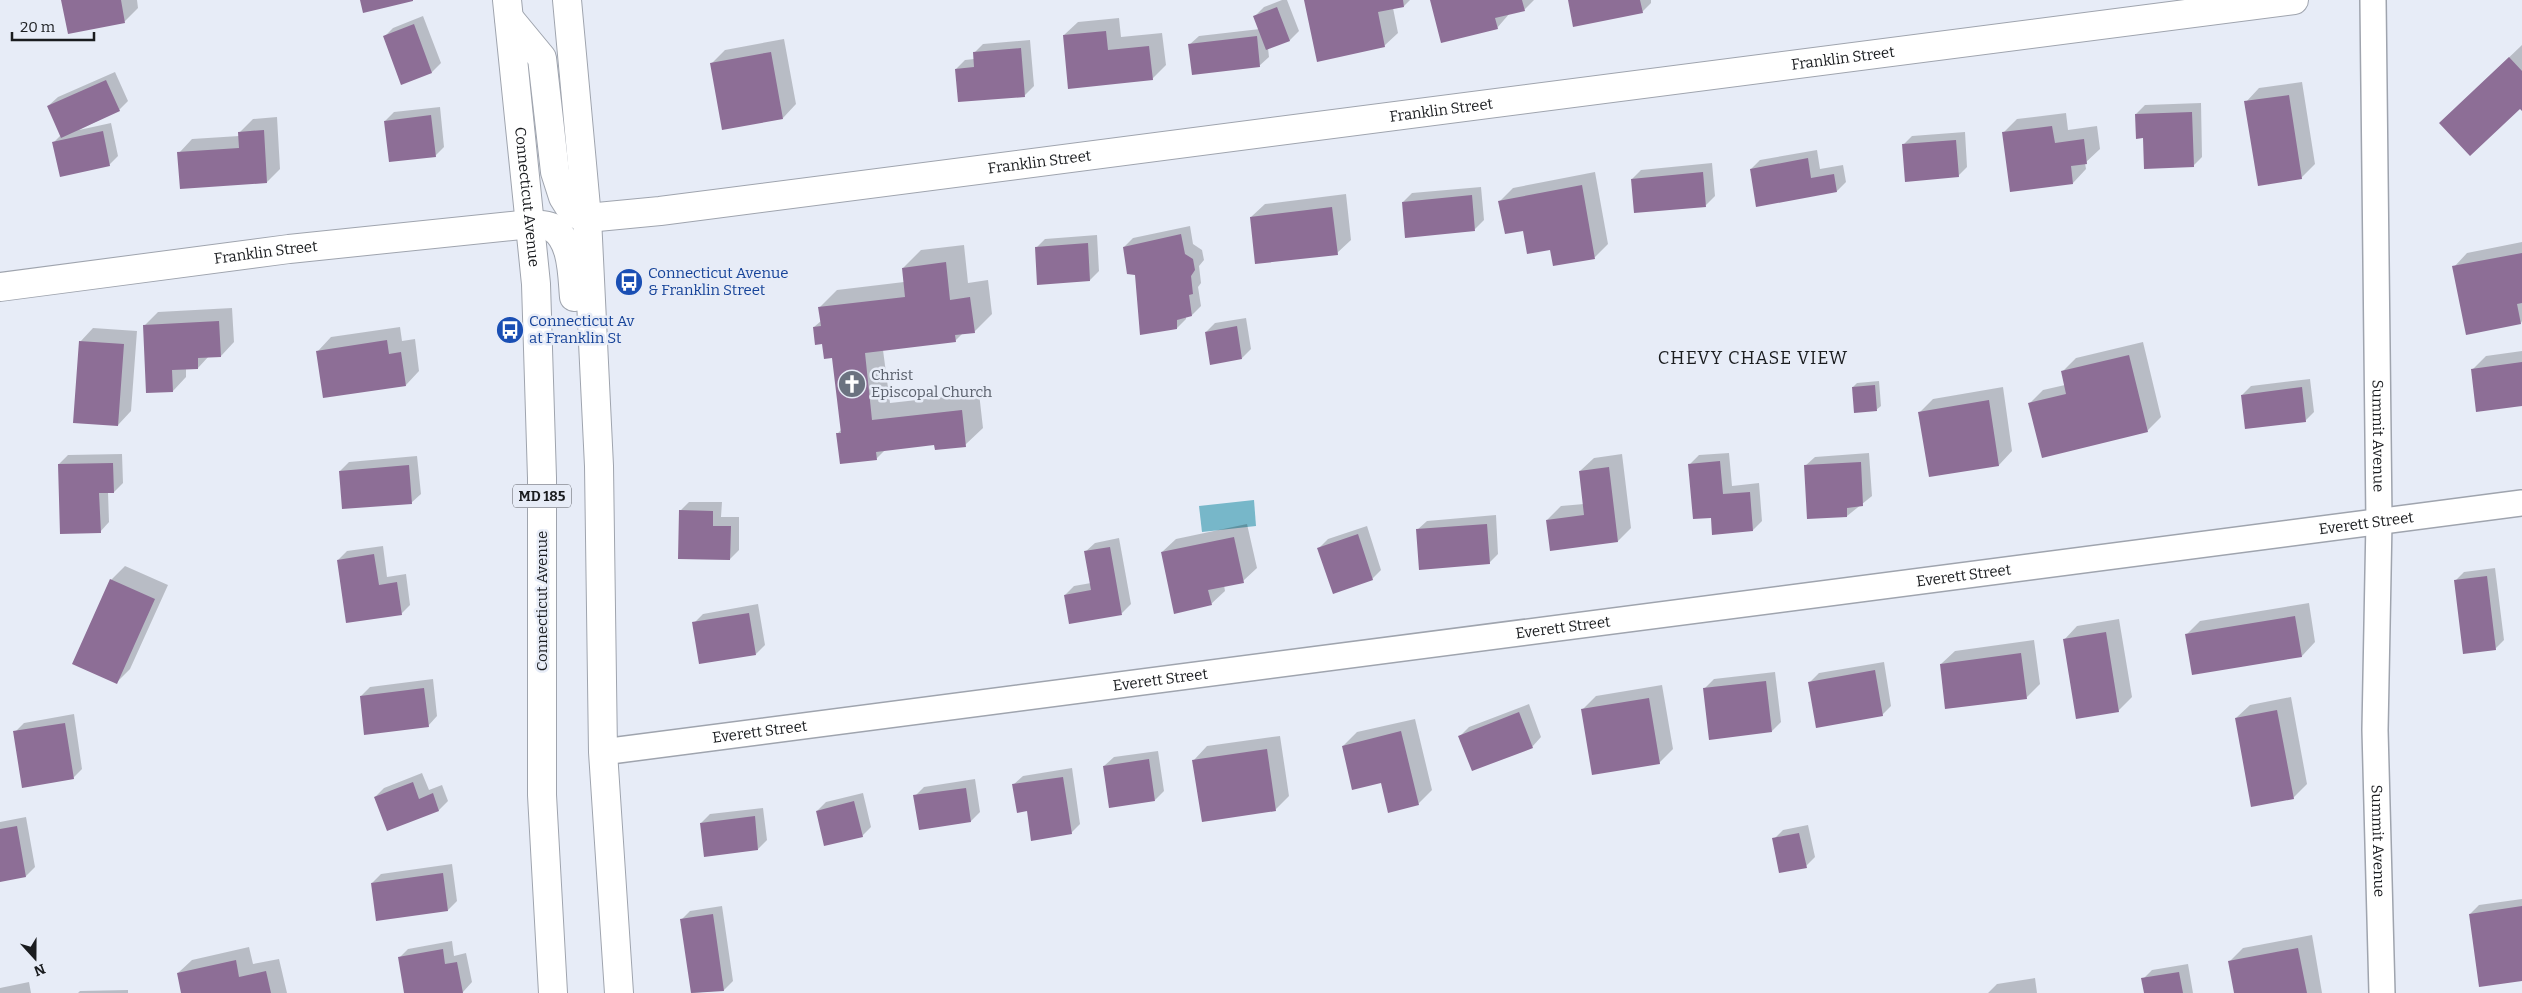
<svg xmlns="http://www.w3.org/2000/svg" width="2522" height="993" font-family="Bitter,serif">
<style>
.water{fill:#77b7c9}
.shadow{fill:#0003}
.building{fill:#8d6e96}
.lines{fill:none;stroke-linecap:round;stroke-linejoin:round}
.street-casing{stroke:#9fa4ae;stroke-width:28}
.secondary-casing{stroke:#9fa4ae;stroke-width:30}
.primary-casing{stroke:#9fa4ae;stroke-width:30}
.street{stroke:#fff;stroke-width:25}
.secondary{stroke:#fff;stroke-width:28}
.primary{stroke:#fff;stroke-width:28}
.labels{text-anchor:middle;stroke-width:5;stroke-linejoin:round;paint-order:stroke}
.shield{fill:#e7ecf7;stroke:#585a60;stroke-width:1}
.shield-label{font-size:14px;font-weight:bold;fill:#1a1c1f}
.street-label{font-size:15px;fill:#1a1c1f;stroke:#e7ecf7}
.transit-label{font-size:15px;fill:#164399;stroke:#e7ecf7;text-anchor:start}
.worship-label{font-size:15px;fill:#5b616d;stroke:#e7ecf7;text-anchor:start}
.quarter-label{font-size:18px;letter-spacing:1px;fill:#1a1c1f;stroke:#e7ecf7}
</style>
<rect width="100%" height="100%" fill="#e7ecf7"/>
<path class="water" d="M1254,500L1256,526L1202,532L1199,506Z"/>
<path class="shadow" d="M63,0H137L138,8L125,21L69,33Z
M1282,0H1287L1299,31L1290,40L1268,48L1269,57L1259,66L1189,45L1199,36L1260,29L1255,16L1264,7Z
M1306,0H1410L1404,6L1393,8L1398,33L1384,46Z
M1431,0H1534L1524,10L1510,13L1497,28Z
M1569,0H1651V3L1642,12Z
M423,16L441,63L432,72L402,83L384,37L393,28Z
M1119,18L1121,37L1162,33L1166,65L1152,79L1064,35L1078,22Z
M784,39L796,104L783,118L711,64L725,50Z
M1030,40L1034,86L1025,95L956,69L965,60L974,59V53L983,44Z
M2522,45V109L2520,107L2454,110Z
M115,72L128,101L119,110L79,130L111,123L118,156L109,165L54,142L61,135L48,106L58,97Z
M2302,82L2315,164L2301,178L2246,102L2259,88Z
M2201,103L2202,157L2193,166L2145,137L2136,114L2145,105Z
M440,107L444,147L435,156L385,121L394,112Z
M2066,113L2068,130L2097,126L2100,149L2085,163L2086,169L2073,183L2003,133L2017,119Z
M277,117L280,169L267,182L179,153L192,139L239,136V133L253,119Z
M1965,132L1967,167L1958,176L1903,145L1912,136Z
M1817,150L1820,169L1843,165L1846,182L1837,191L1751,169L1760,160Z
M1712,163L1715,196L1706,205L1632,179L1641,170Z
M1595,172L1608,244L1595,257L1551,248L1524,230L1500,201L1513,188Z
M1481,187L1484,220L1475,229L1403,202L1412,193Z
M1346,194L1351,240L1337,253L1251,217L1265,204Z
M1190,226L1193,244L1202,250L1204,260L1199,266L1201,283L1198,287L1201,306L1192,315L1186,316V319L1177,328L1136,273L1124,247L1133,238Z
M1097,235L1099,271L1090,280L1036,248L1045,239Z
M2522,242V321L2521,323L2454,267L2467,253Z
M964,245L968,283L988,280L992,314L974,332L963,333L955,341L883,350L890,403L979,393L983,428L965,445L935,444L885,450L876,459L837,434L842,429L833,357L814,327L821,321L820,307L837,290L904,282L903,268L921,250Z
M232,308L234,342L221,356H209L198,368H186V377L173,391L144,326L158,312Z
M1246,318L1251,349L1242,358L1206,332L1215,323Z
M400,327L402,341L415,339L419,371L406,385L318,351L331,337Z
M93,328L137,331L131,411L118,425L80,342Z
M2143,342L2161,417L2147,431L2030,403L2043,390L2065,385L2062,372L2076,358Z
M2522,351V404L2472,370L2486,356Z
M2310,379L2314,412L2305,421L2242,395L2251,386Z
M1879,381L1881,406L1876,410L1853,387L1857,383Z
M2003,387L2012,451L1999,465L1930,476L1920,412L1933,399Z
M1729,453L1732,486L1759,483L1762,521L1753,530L1712,516L1690,464L1699,455Z
M1869,453L1872,496L1847,516L1805,466L1815,457Z
M122,454L123,483L114,492H108L109,522L100,532L59,464L68,455Z
M1622,454L1631,528L1618,541L1547,520L1561,506L1584,504L1580,471L1594,458Z
M417,456L421,494L411,503L340,471L349,462Z
M689,502H722L721,517H739V550L730,559L680,511Z
M1496,515L1498,554L1489,563L1417,530L1427,521Z
M1247,524L1257,568L1243,581L1224,585L1225,591L1211,604L1162,552L1176,539Z
M1367,526L1381,570L1372,579L1319,548L1328,539Z
M1119,538L1131,604L1122,613L1065,595L1074,586L1091,583L1085,552L1095,543Z
M383,546L387,577L406,574L410,605L401,614L338,560L347,551Z
M125,566L168,585L130,669L117,682L111,580Z
M2495,568L2504,640L2495,649L2455,581L2464,572Z
M2309,603L2315,642L2302,656L2186,635L2200,621Z
M758,604L765,645L756,654L694,623L703,614Z
M2119,619L2132,697L2118,711L2064,640L2077,626Z
M2034,640L2040,684L2026,698L1941,664L1955,651Z
M1884,662L1891,706L1882,715L1810,682L1819,673Z
M1775,672L1781,722L1772,731L1704,689L1714,679Z
M433,679L437,716L428,726L361,696L370,687Z
M1662,685L1673,749L1659,763L1582,710L1596,696Z
M2291,697L2307,784L2293,798L2236,718L2250,705Z
M1529,704L1541,737L1532,747L1460,736L1469,727Z
M74,714L82,769L73,778L15,732L24,723Z
M1415,719L1432,790L1418,804L1382,782L1343,746L1357,732Z
M1280,736L1289,796L1275,810L1194,760L1207,746Z
M1158,751L1164,791L1155,800L1104,766L1114,757Z
M1072,768L1080,824L1071,833L1028,810L1013,785L1023,776Z
M422,773L429,790L442,785L448,801L439,810L387,829L375,797L384,788Z
M975,779L980,812L971,821L920,829L915,796L924,787Z
M863,793L871,827L862,836L817,811L826,802Z
M763,808L767,840L758,849L701,823L710,814Z
M26,817L35,867L26,876L0,881V822Z
M1808,825L1815,857L1806,866L1774,839L1783,830Z
M452,864L457,901L448,910L372,883L381,874Z
M2522,899V979L2470,914L2479,905Z
M722,906L733,981L724,990L692,993L681,920L690,911Z
M2312,935L2322,993H2236L2230,961L2243,948Z
M452,941L454,956L466,953L472,982L463,992L454,993H406L399,958L408,949Z
M249,947L253,964L279,959L287,993H182L178,973L192,960Z
M2188,964L2193,993H2145L2143,979L2152,970Z
M2035,978L2037,993H1988L1997,984Z
M29,982L31,993H0V988Z
M128,990V993H78L80,991Z"/>
<path class="building" d="M61,0H121L125,23L68,34Z
M360,0H413V1L363,13Z
M1304,0H1403L1404,7L1378,12L1385,47L1317,62Z
M1430,0H1522L1525,11L1495,18L1498,29L1441,43Z
M1568,0H1640L1643,13L1573,27Z
M1277,7L1290,41L1266,50L1253,16Z
M414,24L432,73L401,85L383,36Z
M1106,31L1108,50L1149,46L1153,80L1068,89L1063,35Z
M1257,36L1260,67L1192,75L1188,44Z
M1021,48L1025,97L958,102L955,69L974,67L973,52Z
M771,52L783,119L722,130L710,63Z
M2509,57L2522,71V111L2520,109L2470,156L2439,123Z
M106,80L120,111L61,138L47,106Z
M2289,95L2302,179L2258,186L2244,101Z
M2192,112L2194,167L2144,169L2143,138L2136,139L2135,114Z
M431,115L436,157L389,162L384,121Z
M2052,126L2055,143L2084,139L2087,164L2071,166L2073,184L2010,192L2002,132Z
M264,130L267,183L180,189L177,152L239,148L238,132Z
M103,131L110,166L60,177L52,142Z
M1956,140L1959,177L1905,182L1902,144Z
M1808,158L1811,178L1834,174L1837,192L1756,207L1750,169Z
M1703,172L1706,207L1634,213L1631,179Z
M1582,185L1595,259L1553,266L1550,250L1527,254L1523,231L1505,234L1498,201Z
M1472,195L1475,231L1405,238L1402,202Z
M1332,207L1338,255L1255,264L1250,217Z
M1181,234L1185,254L1193,259L1195,270L1191,276L1193,294L1189,295L1192,316L1177,320V329L1140,335L1135,275L1127,274L1123,247Z
M1088,243L1090,281L1037,285L1035,247Z
M2522,253V303L2517,304L2521,324L2466,335L2452,266Z
M946,262L950,300L970,297L975,333L955,335L956,342L865,353L872,420L962,410L966,447L935,450L934,445L876,452L877,460L840,464L836,433H841L832,358L824,359L822,344L815,345L813,327L821,326L818,307L905,297L902,268Z
M219,321L221,357L198,358V369L172,370L173,392L146,393L143,325Z
M1237,326L1242,359L1210,365L1205,332Z
M387,340L389,354L401,352L406,386L323,398L316,351Z
M79,341L124,344L118,426L73,423Z
M2129,355L2148,432L2042,458L2028,403L2066,394L2061,371Z
M2522,362V406L2476,412L2471,369Z
M1875,385L1877,411L1854,413L1852,387Z
M2302,387L2306,422L2245,429L2241,395Z
M1989,400L1999,466L1929,477L1918,412Z
M1720,461L1723,494L1750,492L1753,531L1712,535L1711,518L1693,519L1688,464Z
M1861,462L1863,506L1847,508V517L1807,519L1804,465Z
M113,463L114,493H99L101,533L60,534L58,464Z
M409,465L412,504L342,509L339,471Z
M1609,467L1618,542L1550,551L1546,520L1584,515L1579,471Z
M679,510L713,511V526H731L730,560L678,559Z
M1487,524L1490,564L1419,570L1416,529Z
M1358,534L1373,580L1333,594L1317,548Z
M1234,537L1244,583L1208,590L1212,605L1174,614L1161,552Z
M1110,547L1122,615L1069,624L1064,595L1091,590L1084,551Z
M374,554L379,585L397,582L402,615L346,623L337,560Z
M2487,576L2496,650L2463,654L2454,580Z
M110,579L155,599L117,684L72,664Z
M749,613L756,655L699,664L692,622Z
M2295,616L2302,657L2192,675L2185,634Z
M2106,632L2119,712L2076,719L2063,639Z
M2021,653L2027,699L1945,709L1940,664Z
M1875,670L1883,716L1816,728L1808,682Z
M1766,681L1772,732L1709,740L1703,688Z
M424,688L429,727L364,735L360,696Z
M1649,698L1660,764L1592,775L1581,709Z
M2277,710L2294,799L2251,807L2235,718Z
M1519,712L1533,748L1472,771L1458,736Z
M65,723L74,779L22,788L13,731Z
M1401,731L1419,805L1388,813L1381,783L1352,790L1342,746Z
M1267,749L1276,811L1202,822L1192,760Z
M1149,759L1155,801L1109,808L1103,766Z
M1063,777L1072,834L1031,841L1027,811L1017,813L1012,784Z
M413,782L419,799L433,793L439,811L387,831L374,797Z
M966,788L971,822L919,830L913,795Z
M854,801L863,837L824,846L816,811Z
M755,816L758,850L704,857L700,823Z
M17,826L26,877L0,882V829Z
M1799,833L1807,868L1779,873L1772,838Z
M443,873L448,911L376,921L371,883Z
M2522,906V981L2479,987L2469,914Z
M713,914L724,991L691,993L680,919Z
M2298,948L2307,993H2234L2228,961Z
M443,949L445,964L457,962L463,993H404L398,957Z
M236,960L239,977L266,971L271,993H181L177,973Z
M2179,972L2183,993H2144L2141,978Z"/>
<g class="lines">
<defs>
<g id="street">
<path id="s1" d="M2373,0L2379,521L2375,730L2382,993"/>
<path id="s2" d="M603,752L2522,503"/>
</g>
<g id="secondary">
<path id="s3" d="M587,218L660,211L2294,0"/>
<path id="s4" d="M0,287L289,249L531,224"/>
</g>
<g id="primary">
<path id="s5" d="M507,0L536,284L542,478V795L553,993"/>
<path d="M567,0L587,218L599,466L603,752L619,993"/>
<path d="M509,18L542,58L555,172L563,197L573,213L587,218"/>
<path d="M531,224C537,225 546,225 551,227C573,239 572,276 574,297"/>
</g>
</defs>
<use href="#street" class="street-casing"/>
<use href="#secondary" class="secondary-casing"/>
<use href="#primary" class="primary-casing"/>
<use href="#street" class="street"/>
<use href="#secondary" class="secondary"/>
<use href="#primary" class="primary"/>
</g>
<defs>
<symbol id="bus-disc" viewBox="-11 -11 22 22"><circle r="9.5" fill="#1a4fb4" stroke="#e7ecf7"/><path d="M-5-6H5V4H4V6H2V4H-2V6H-4V4H-5ZM-3.5-4V0h7V-4ZM-3.5 1.2v1.5H-2V1.2ZM2 1.2v1.5H3.5V1.2Z" fill="#fff"/></symbol>
<symbol id="church-disc" viewBox="-11 -11 22 22"><circle r="9.5" fill="#6b7280" stroke="#e7ecf7"/><path d="M-1.2-6h2.4v3.5h3.3v2.4h-3.3V6h-2.4V-.1h-3.3v-2.4h3.3Z" fill="#fff"/></symbol>
</defs>
<g fill-rule="evenodd">
<use href="#bus-disc" x="613" y="266" width="32" height="32"/>
<use href="#bus-disc" x="494" y="314" width="32" height="32"/>
<use href="#church-disc" x="836" y="368" width="32" height="32"/>
</g>
<g class="labels">
<rect class="shield" x="513" y="484.5" width="58" height="23" rx="4"/>
<g class="shield-label">
<text x="542" y="501">MD 185</text>
</g>
<g class="street-label">
<text dy="5" stroke="none"><textPath href="#s3" startOffset="1266">Franklin Street</textPath></text>
<text dy="5" stroke="none"><textPath href="#s3" startOffset="861">Franklin Street</textPath></text>
<text dy="5" stroke="none"><textPath href="#s3" startOffset="456">Franklin Street</textPath></text>
<text dy="5" stroke="none"><textPath href="#s5" startOffset="198">Connecticut Avenue</textPath></text>
<text dy="5" stroke="none"><textPath href="#s4" startOffset="268">Franklin Street</textPath></text>
<text dy="5" stroke="none"><textPath href="#s1" startOffset="436">Summit Avenue</textPath></text>
<text dy="5" stroke="none"><textPath href="#s2" startOffset="1778">Everett Street</textPath></text>
<text dy="5" stroke="none"><textPath href="#s2" startOffset="1372">Everett Street</textPath></text>
<text transform="translate(542 601) rotate(-90)" y="5">Connecticut Avenue</text>
<text dy="5" stroke="none"><textPath href="#s2" startOffset="968">Everett Street</textPath></text>
<text dy="5" stroke="none"><textPath href="#s2" startOffset="562">Everett Street</textPath></text>
<text dy="5" stroke="none"><textPath href="#s2" startOffset="158">Everett Street</textPath></text>
<text dy="5" stroke="none"><textPath href="#s1" startOffset="841">Summit Avenue</textPath></text>
</g>
<g class="transit-label">
<text x="648" y="278">Connecticut Avenue<tspan x="648" dy="17">&amp; Franklin Street</tspan></text>
<text x="529" y="326">Connecticut Av<tspan x="529" dy="17">at Franklin St</tspan></text>
</g>
<g class="worship-label">
<text x="871" y="380">Christ<tspan x="871" dy="17">Episcopal Church</tspan></text>
</g>
<g class="quarter-label">
<text x="1753" y="364">CHEVY CHASE VIEW</text>
</g>
</g>
<g transform="translate(35 958) rotate(159)" stroke="#e7ecf7" stroke-width="4" paint-order="stroke">
<path d="M0-4L9 19L0 12L-9 19Z" fill="#1a1c1f"/>
<text y="-8" font-size="14" font-weight="bold" text-anchor="middle" fill="#1a1c1f">N</text>
</g>
<path d="M12 32v8h82v-8" fill="none" stroke="#1a1c1f" stroke-width="2.5"/>
<text x="20" y="32" font-size="15" fill="#1a1c1f" stroke="#e7ecf7" stroke-width="4" paint-order="stroke">20 m</text>
</svg>
